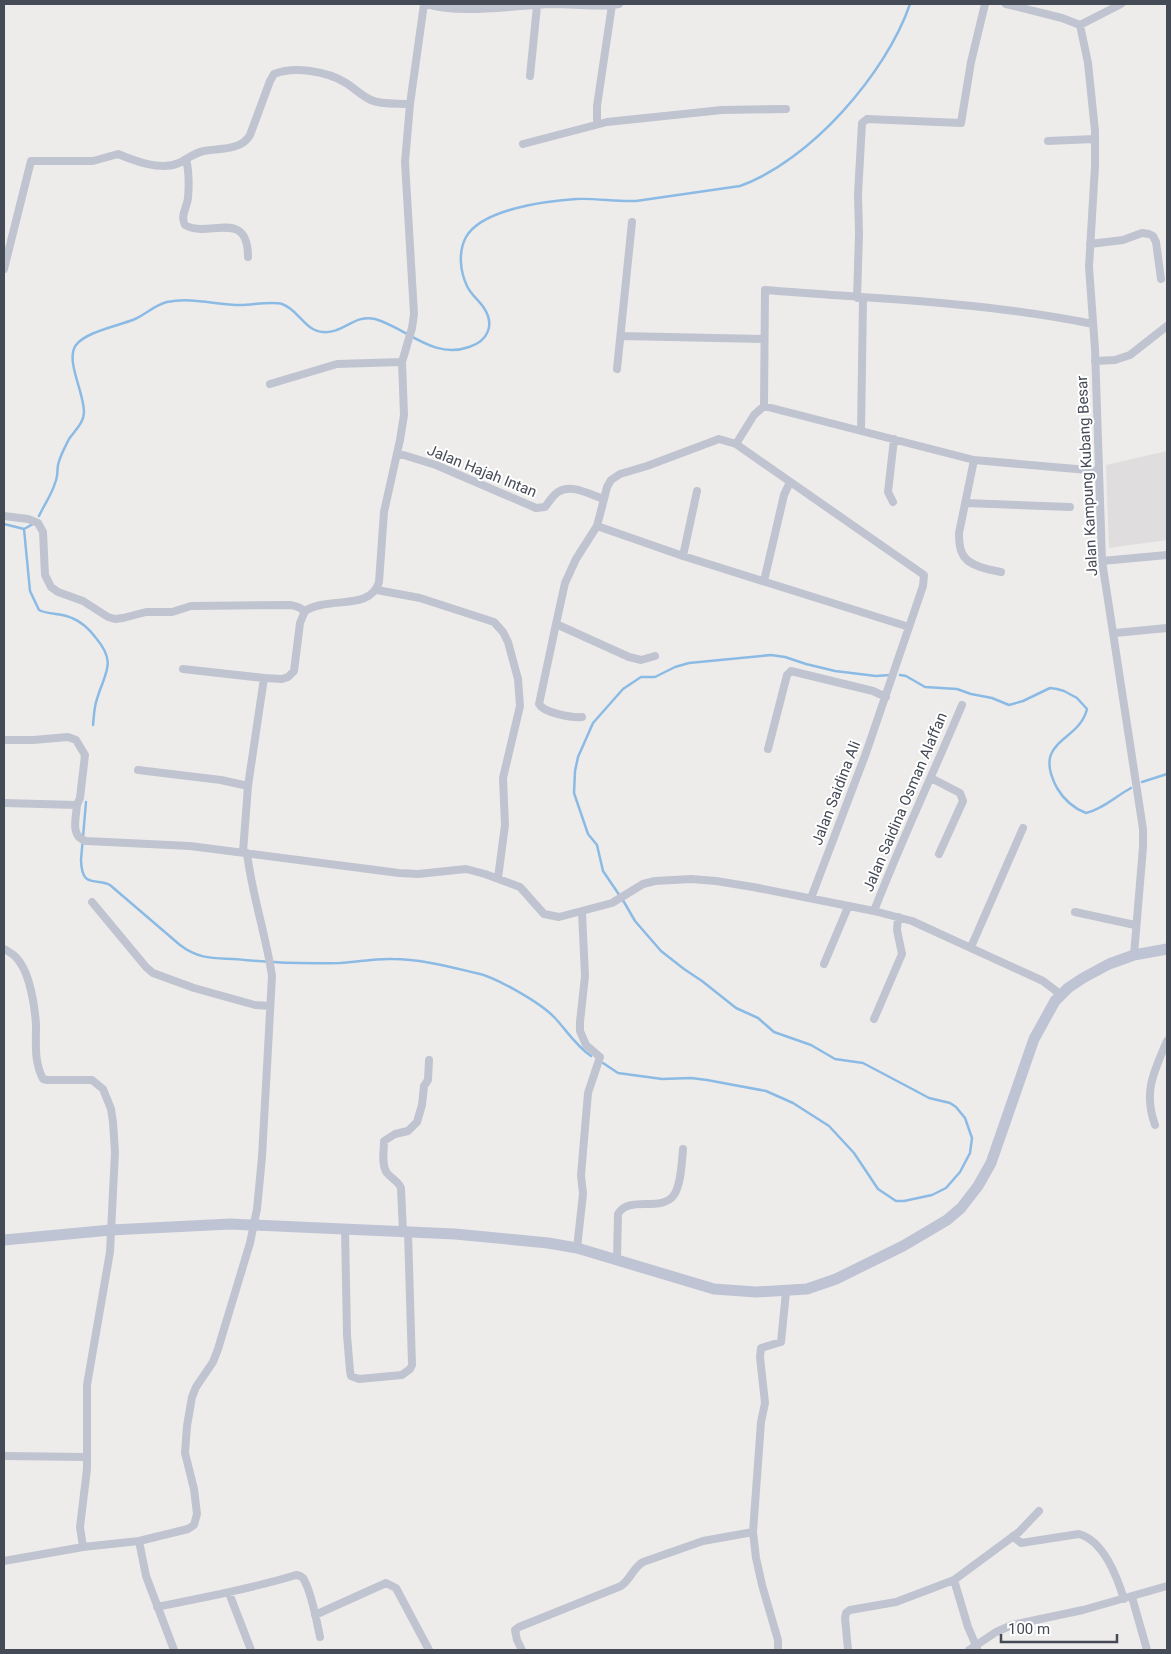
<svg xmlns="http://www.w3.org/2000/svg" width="1171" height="1654" font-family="Roboto,sans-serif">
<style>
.education{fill:#dfdddd}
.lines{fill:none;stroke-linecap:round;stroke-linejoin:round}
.stream{stroke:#8bbbe4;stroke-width:2.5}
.street{stroke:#c0c4d0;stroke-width:8}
.secondary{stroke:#bfc4d4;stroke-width:11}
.labels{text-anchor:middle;stroke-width:4;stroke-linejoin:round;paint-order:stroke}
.street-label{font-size:15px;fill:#454a57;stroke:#fff}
</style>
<rect width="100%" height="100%" fill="#eeeceb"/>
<path class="education" d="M1167,451V540L1109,548L1106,465Z"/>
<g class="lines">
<path class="stream" d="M39,516C44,505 52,494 55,483C58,477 57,471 58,465C60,456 65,447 69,439C75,430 84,423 84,412C84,392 65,360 76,345C87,331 119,326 135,319C146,314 155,305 167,302C192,297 216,305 241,305C252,305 272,301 282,304C298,309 305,331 323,332C343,334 354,314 375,319C407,328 433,360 469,347C488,341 495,325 484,308C479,300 471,295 467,286C460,271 458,252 466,237C482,209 546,201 576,199C597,198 616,202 636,201L740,186C810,161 886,74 910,4
M4,524L24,529L33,524
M24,529L30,591L39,610C49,615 62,613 72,618C82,622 90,630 96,638C117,663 105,672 97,699C94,707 94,716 93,725
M900,675L906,676L925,687L957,689L971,694L992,698L1009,705L1023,701L1050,688L1057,689L1064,691L1077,698L1087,709C1079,743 1031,739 1057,788C1064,800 1073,808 1086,813C1103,809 1116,796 1131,788
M1142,782L1167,774
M86,802L81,860C82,890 96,877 110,885L180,945C202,962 220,957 245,960C277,963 308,964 340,963C358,962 376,958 393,959C420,959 450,967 476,973C496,977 541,1003 555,1018C567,1031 576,1046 591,1056
M603,1063L618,1073L662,1079L691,1078L707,1080L766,1091L793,1103L829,1126L854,1153L878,1189L896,1201H904L932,1195L946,1188L960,1172L970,1153L972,1138L965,1118L956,1107L950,1103L929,1098L916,1091L863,1063L835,1059L811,1045L774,1032L758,1018L736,1008L702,981L684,969L661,951L635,921L624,902L603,871L597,845L588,834L574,793L575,771L578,757L593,723L623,689L641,677H655L675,667L689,663L771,655L785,657L806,664L835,671L876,676L890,675"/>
<path class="street" d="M426,4C462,15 514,5 553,4C574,4 597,8 619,4
M1006,4L1062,18L1080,25
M1080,25L1088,63L1095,131V166L1089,267L1095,349L1102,561L1143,829V847L1134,955
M1080,25L1121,4
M530,76L537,6
M597,124V106L612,5
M1048,141L1095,139
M523,144L607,122L722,110L786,109
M186,159C189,171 189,186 188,198C187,208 180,215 185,225C207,239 248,207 248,257
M1090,244L1123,240L1142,233L1149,234L1153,236L1156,242L1161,279
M4,269L31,161H93L118,154C135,161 160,171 179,163C187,159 194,153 204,151C219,148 241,151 250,135L270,81L274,74C294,66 327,71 346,83C354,88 362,96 371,100C382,105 398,103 410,104
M857,298L859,234L858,194L862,123L867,119L961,123L971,62L985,4
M621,336L763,339
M1095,361L1115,360L1130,355L1167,326
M617,369L632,222
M270,384L337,364L402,362
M764,406L765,290C874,299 986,302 1093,324
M861,431L863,298
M736,444L754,415L764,406L974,460L1099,471
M397,453L436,465L536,508L545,507C549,502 553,495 558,492C571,483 591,495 604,499L597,526L576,559L565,583L556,624L629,657L641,660L655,656
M974,460L959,533C959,540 959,547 962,553C967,566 989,570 1001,572
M604,499L607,487L611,480L620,474L647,466L719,439L736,444L924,575L923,586L866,753L811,898
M893,502L888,492L894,439
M965,503L1070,507
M4,516L28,519L38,523L43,532L45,575L51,587L58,592L83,601L108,617L115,619L123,618L146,612H172L191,606L291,605L298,607L305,611
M597,526L683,556L909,627
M683,556L697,491
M1102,561L1167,555
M764,581L784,495L790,482
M377,590L420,598L494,622L503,632L508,642L518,679L520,706L503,778L505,825L498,878
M556,624L539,704C544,713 572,718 582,717
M1115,633L1167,628
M183,669L264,678
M4,740H33L68,737L76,740L85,755L80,798L77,805
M768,749L787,675L791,671L873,691L886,697
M138,770L221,780L248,786
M931,778L960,793L963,801L939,854
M4,803L77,805C76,818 70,837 86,841L190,846L399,873L418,874L466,869L485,874L520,887L544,914L559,917L612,903L643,884L655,881L691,879L716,881L753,887L874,911L912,921L1043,981L1060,994
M243,852L248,786L264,678L282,679L288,677L294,671L300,623L305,611C328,596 371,611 379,582L384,512L400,440L404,415L402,362L412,328L414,314L405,162L410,104L424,4
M92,902L146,967L153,973L194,988L255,1005L270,1006
M874,911C901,841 933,774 962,705
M1075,912L1135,925
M971,947L1023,828
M4,949C10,952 15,955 19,961C30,975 35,1007 36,1025C36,1044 34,1062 43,1079L47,1080H92L103,1089L111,1109L113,1122L115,1152L110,1252L87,1385V1469L80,1527L83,1547
M824,964L848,907
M874,1019L902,954L897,930L898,917
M1155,1125C1143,1091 1154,1072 1167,1041
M345,1229L347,1335L350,1371L351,1376L359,1379L402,1375L410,1369L412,1365L408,1232
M403,1232L401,1188C398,1181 392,1179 387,1173C381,1165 384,1150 384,1141L395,1134L408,1131L417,1122L422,1105L424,1086L428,1080L429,1060
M577,1248L583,1194L581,1175L588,1093L600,1057L586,1045L580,1031V1022L585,976L582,912
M617,1259L618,1214C629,1195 661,1213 674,1195C681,1185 682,1161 683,1149
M4,1456L87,1457
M1013,1536L1021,1543L1079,1534C1104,1541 1117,1577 1124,1599
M139,1541L188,1529L194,1525L197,1514L194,1489L185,1453L187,1426L192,1397L196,1387L213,1362L218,1349L250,1243L257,1209L262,1157L272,976C266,935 252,895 247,853
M4,1561L83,1547L139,1541L146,1576L174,1650
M954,1580L968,1627L977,1648
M229,1593L251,1650
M1132,1597L1147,1650
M157,1607C204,1597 251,1589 296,1575C300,1576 300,1575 303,1578C311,1590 317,1622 320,1637
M315,1615L386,1583L396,1588L429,1650
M522,1650L517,1640L515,1630L519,1627L621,1586C630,1580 633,1568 643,1562L703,1541L753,1532
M778,1650V1640L762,1585L756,1558L753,1532L761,1422L765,1403L760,1357L761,1348L781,1342L786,1292
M848,1650L845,1618L846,1613L850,1610L896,1602L954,1580L1019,1532L1039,1511
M969,1650L996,1632L1012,1625L1083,1610L1167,1586"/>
<path class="secondary" d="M4,1240L111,1230L230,1224L455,1234L548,1243L577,1248L714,1289L756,1292L807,1289L836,1279L903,1246L947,1220L961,1208L978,1186L991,1163L1034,1039L1055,1001L1068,988L1083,978L1109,964L1134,955L1167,949"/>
</g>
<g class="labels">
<g class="street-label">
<text transform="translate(482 471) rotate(22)" y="5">Jalan Hajah Intan</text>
<text transform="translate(1087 476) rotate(-93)" y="5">Jalan Kampung Kubang Besar</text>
<text transform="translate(836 793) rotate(-69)" y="5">Jalan Saidina Ali</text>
<text transform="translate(905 802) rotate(-67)" y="5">Jalan Saidina Osman Alaffan</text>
</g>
</g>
<rect width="1171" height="1654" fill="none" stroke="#454a57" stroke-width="10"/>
<path d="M1001 1634v8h116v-8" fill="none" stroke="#454a57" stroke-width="2.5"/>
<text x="1008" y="1634" font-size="15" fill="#454a57" stroke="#ffffff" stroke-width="4" paint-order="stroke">100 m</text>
</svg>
